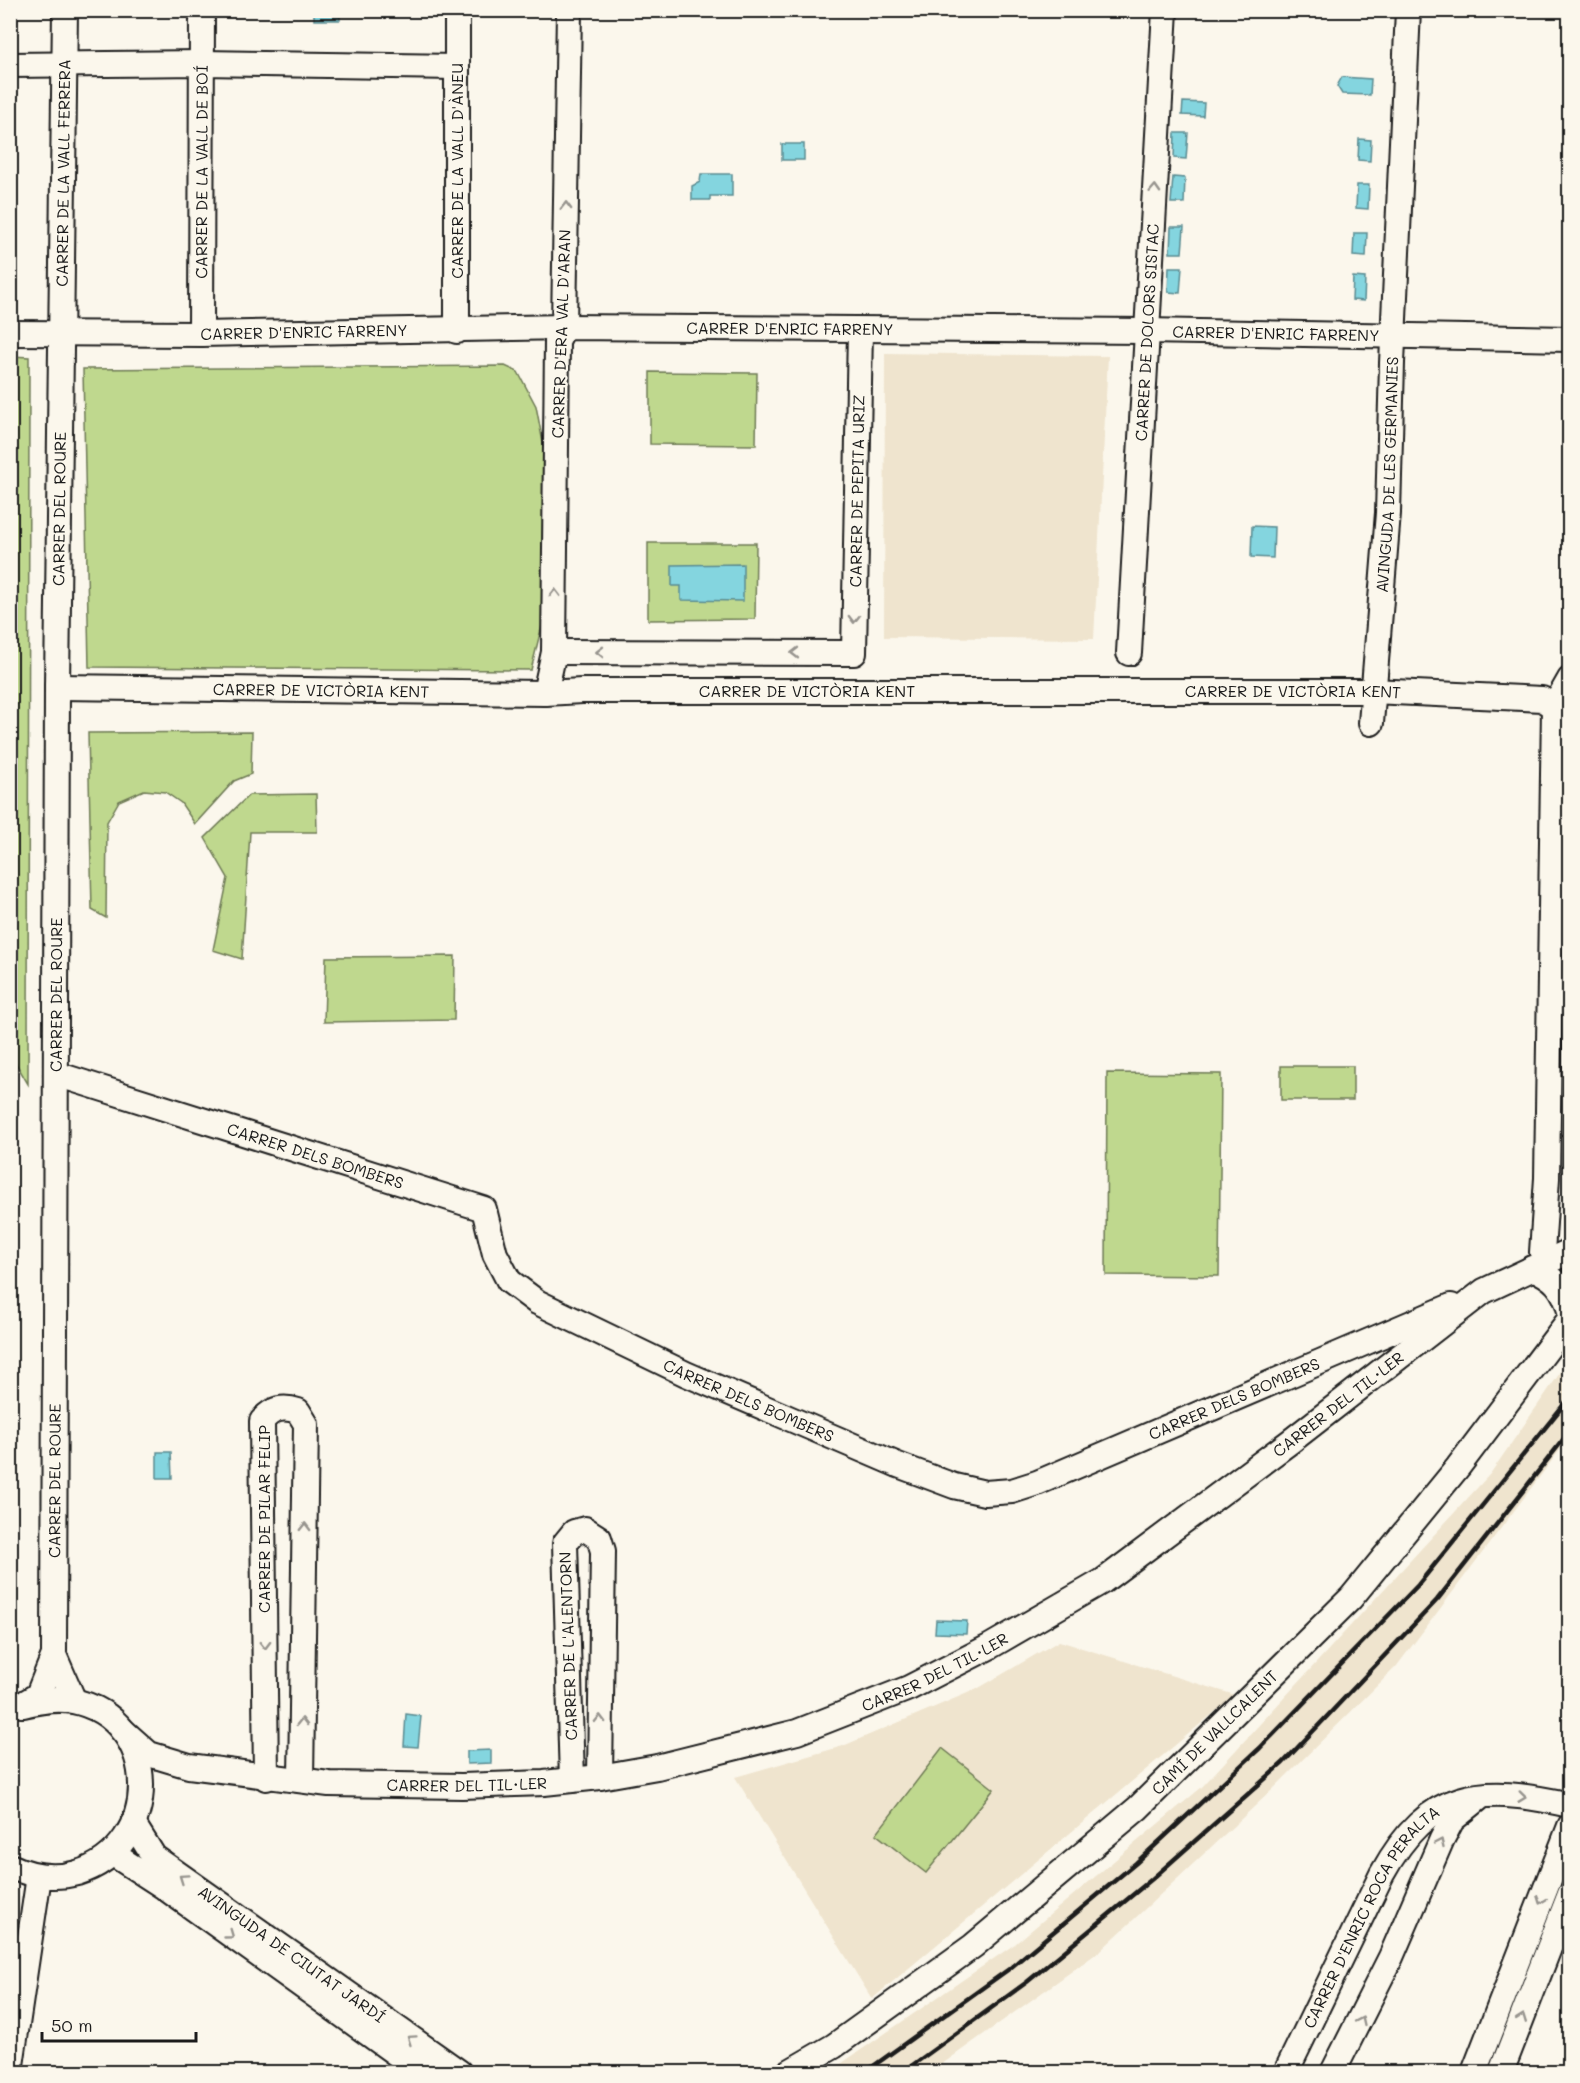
<svg xmlns="http://www.w3.org/2000/svg" width="1580" height="2083" font-family="Mali,sans-serif">
<style>
.built{fill:#efe4ce}
.green{fill:#bfd88e;stroke:#6e7a55;stroke-width:1.5}
.water{fill:#84d5df;stroke:#5a8b91;stroke-width:1.5}
.lines{fill:none;stroke-linecap:round;stroke-linejoin:round}
.street-casing{stroke:#1c1c1c;stroke-width:28}
.street{stroke:#fbf7ec;stroke-width:24}
.rail{stroke:#1c1c1c;stroke-width:4.5}
.oneway{stroke:#97948e}
.labels{text-anchor:middle;stroke-width:4.5;stroke-linejoin:round;paint-order:stroke}
.street-label{font-size:16px;fill:#1c1c1c;stroke:#fbf7ec}
</style>
<rect width="100%" height="100%" fill="#fbf7ec"/>
<filter id="ink" filterUnits="userSpaceOnUse"><feTurbulence type="fractalNoise" baseFrequency=".0167" numOctaves="2"/><feDisplacementMap in="SourceGraphic" scale="12" xChannelSelector="R" yChannelSelector="G"/><feConvolveMatrix kernelMatrix="1 2 1 2 8 2 1 2 1" color-interpolation-filters="sRGB"/></filter>
<g filter="url(#ink)">
<path class="built" d="M885,353L1108,356L1094,639L884,637Z
M1569,1360V1438L1396,1667L1271,1791L1100,1951L931,2072H829L1015,1944L1202,1787L1490,1474Z
M1059,1641L1235,1695L872,1999L735,1777L843,1746L977,1689Z"/>
<path class="green" d="M11,356L29,357L28,1084L10,1053Z
M505,366L518,372L536,406L544,448V617L531,670L89,667L83,369Z
M650,372L757,373L756,445L650,444Z
M648,543H756L755,619L648,620Z
M252,732L251,774L234,781L195,824L181,803L165,792L144,790L119,801L107,822L106,918L92,910L88,733Z
M316,794L317,832H250L242,959L213,950L228,878L205,838L249,795Z
M455,956L454,1020L324,1022L326,957Z
M1281,1066H1353V1100H1281Z
M1107,1073L1221,1074L1219,1276L1106,1275Z
M942,1748L994,1789L926,1873L876,1834Z"/>
<path class="water" d="M314,11H340V20H314Z
M1342,77L1371,79L1370,95L1342,94L1337,86Z
M1183,102L1204,103L1203,116L1182,115Z
M1175,133H1188L1186,159L1174,158Z
M1359,139L1371,140L1370,161L1358,160Z
M782,144H804V160H782Z
M701,174H732V196H710V200H692V186L700,182Z
M1173,177L1185,178L1184,203H1171Z
M1357,185H1369L1368,209L1356,208Z
M1171,227H1184L1182,253H1170Z
M1354,233H1367L1366,257L1353,256Z
M1169,267H1182L1180,293L1168,292Z
M1353,277L1365,278L1364,301L1352,300Z
M1252,526L1274,527L1273,558L1251,557Z
M743,564V601L681,600V586H672V565Z
M157,1452H171L172,1478H157Z
M936,1620L967,1621L966,1634L935,1633Z
M406,1714L421,1716L418,1747L404,1746Z
M491,1750V1763L467,1764V1751Z"/>
<g class="lines">
<defs>
<g id="street">
<path d="M457,10V331"/>
<path d="M10,65L203,63L457,67"/>
<path id="s1" d="M10,333L201,334L564,327L1146,331L1570,339"/>
<path id="s2" d="M201,334L202,10"/>
<path id="s3" d="M554,652L854,653L860,330"/>
<path id="s4" d="M1129,653L1165,10"/>
<path id="s5" d="M57,687L545,693L582,691H1372L1542,699L1554,707"/>
<path d="M545,693L554,652L557,341L564,327L569,10"/>
<path id="s6" d="M1371,723L1388,513L1392,363L1408,10"/>
<path id="s7" d="M56,1074L484,1209L495,1254L509,1281L537,1302L686,1374L898,1465L954,1486L985,1493L1012,1491L1037,1483L1451,1306"/>
<path d="M1544,1263L1542,1252L1547,1178L1554,707L1570,679"/>
<path d="M1532,1268C1554,1277 1564,1288 1570,1311"/>
<path d="M54,1655L74,1701"/>
<path id="s8" d="M21,1705L38,1695L54,1655L57,687L65,10"/>
<path id="s9" d="M122,1730L149,1754L189,1766L329,1784L462,1786L544,1783L600,1777L657,1767L797,1732L909,1688L989,1647L1103,1581L1291,1441L1484,1291L1570,1251"/>
<path d="M266,1778L262,1421C272,1408 283,1406 298,1411L306,1424L301,1780"/>
<path d="M572,1780L565,1543L574,1532L585,1529L599,1538L603,1551L600,1777"/>
<path id="s10" d="M134,1825L154,1857L459,2072"/>
<path d="M113,1854L164,1887L422,2072"/>
<path d="M10,1866C31,1876 55,1879 77,1873C163,1847 163,1719 73,1701C56,1698 40,1701 23,1705"/>
<path d="M10,2072L39,1876"/>
<path id="s11" d="M789,2072L834,2046L973,1946L1138,1808L1351,1598L1458,1467L1570,1319"/>
<path id="s12" d="M1286,2072L1382,1874C1429,1788 1481,1785 1570,1805"/>
<path d="M1333,2072L1391,1957L1442,1839L1452,1820L1478,1799"/>
<path d="M1474,2072L1570,1826"/>
<path d="M1501,2072L1570,1894"/>
</g>
</defs>
<use href="#street" class="street-casing"/>
<use href="#street" class="street"/>
<path class="rail" d="M865,2072L1009,1969L1136,1863L1260,1748L1418,1585L1570,1397
M903,2072L1027,1982L1152,1879L1283,1763L1437,1600L1570,1431"/>
</g>
<defs><path id="oneway-chevron" d="M-2-3.5L2.5 0L-2 3.5" fill="none" stroke-width="1.6" stroke-linecap="round" stroke-linejoin="round" transform="scale(1.5)"/></defs>
<g class="oneway">
<use href="#oneway-chevron" transform="translate(1155 189) rotate(-87)"/>
<use href="#oneway-chevron" transform="translate(566 206) rotate(-89)"/>
<use href="#oneway-chevron" transform="translate(555 593) rotate(-89)"/>
<use href="#oneway-chevron" transform="translate(854 619) rotate(91)"/>
<use href="#oneway-chevron" transform="translate(600 652) rotate(-180)"/>
<use href="#oneway-chevron" transform="translate(795 653) rotate(-180)"/>
<use href="#oneway-chevron" transform="translate(305 1527) rotate(-89)"/>
<use href="#oneway-chevron" transform="translate(265 1645) rotate(89)"/>
<use href="#oneway-chevron" transform="translate(600 1719) rotate(-89)"/>
<use href="#oneway-chevron" transform="translate(302 1722) rotate(-89)"/>
<use href="#oneway-chevron" transform="translate(1522 1797) rotate(7)"/>
<use href="#oneway-chevron" transform="translate(1440 1843) rotate(-65)"/>
<use href="#oneway-chevron" transform="translate(183 1878) rotate(-145)"/>
<use href="#oneway-chevron" transform="translate(1541 1900) rotate(111)"/>
<use href="#oneway-chevron" transform="translate(230 1935) rotate(36)"/>
<use href="#oneway-chevron" transform="translate(1522 2018) rotate(-69)"/>
<use href="#oneway-chevron" transform="translate(1361 2021) rotate(-65)"/>
<use href="#oneway-chevron" transform="translate(411 2039) rotate(-145)"/>
</g>
</g>
<g class="labels">
<g class="street-label">
<text transform="translate(457 171) rotate(-90)" y="6">CARRER DE LA VALL D'ÀNEU</text>
<text dy="6" stroke="none"><textPath href="#s8" startOffset="1545">CARRER DE LA VALL FERRERA</textPath></text>
<text dy="6" stroke="none"><textPath href="#s2" startOffset="162">CARRER DE LA VALL DE BOÍ</textPath></text>
<text dy="6" stroke="none"><textPath href="#s1" startOffset="780">CARRER D'ENRIC FARRENY</textPath></text>
<text dy="6" stroke="none"><textPath href="#s4" startOffset="321">CARRER DE DOLORS SISTAC</textPath></text>
<text dy="6" stroke="none"><textPath href="#s1" startOffset="294">CARRER D'ENRIC FARRENY</textPath></text>
<text dy="6" stroke="none"><textPath href="#s1" startOffset="1266">CARRER D'ENRIC FARRENY</textPath></text>
<text transform="translate(561 334) rotate(-88)" y="6">CARRER D'ERA VAL D'ARAN</text>
<text dy="6" stroke="none"><textPath href="#s6" startOffset="249">AVINGUDA DE LES GERMANIES</textPath></text>
<text dy="6" stroke="none"><textPath href="#s3" startOffset="462">CARRER DE PEPITA URIZ</textPath></text>
<text dy="6" stroke="none"><textPath href="#s8" startOffset="1209">CARRER DEL ROURE</textPath></text>
<text dy="6" stroke="none"><textPath href="#s5" startOffset="264">CARRER DE VICTÒRIA KENT</textPath></text>
<text dy="6" stroke="none"><textPath href="#s5" startOffset="750">CARRER DE VICTÒRIA KENT</textPath></text>
<text dy="6" stroke="none"><textPath href="#s5" startOffset="1236">CARRER DE VICTÒRIA KENT</textPath></text>
<text dy="6" stroke="none"><textPath href="#s8" startOffset="723">CARRER DEL ROURE</textPath></text>
<text dy="6" stroke="none"><textPath href="#s7" startOffset="272">CARRER DELS BOMBERS</textPath></text>
<text dy="6" stroke="none"><textPath href="#s7" startOffset="1316">CARRER DELS BOMBERS</textPath></text>
<text dy="6" stroke="none"><textPath href="#s7" startOffset="794">CARRER DELS BOMBERS</textPath></text>
<text dy="6" stroke="none"><textPath href="#s9" startOffset="1329">CARRER DEL TIL·LER</textPath></text>
<text dy="6" stroke="none"><textPath href="#s8" startOffset="237">CARRER DEL ROURE</textPath></text>
<text transform="translate(264 1519) rotate(-90)" y="6">CARRER DE PILAR FELIP</text>
<text transform="translate(568 1646) rotate(-92)" y="6">CARRER DE L'ALENTORN</text>
<text dy="6" stroke="none"><textPath href="#s9" startOffset="843">CARRER DEL TIL·LER</textPath></text>
<text dy="6" stroke="none"><textPath href="#s11" startOffset="546">CAMÍ DE VALLCALENT</textPath></text>
<text dy="6" stroke="none"><textPath href="#s9" startOffset="357">CARRER DEL TIL·LER</textPath></text>
<text dy="6" stroke="none"><textPath href="#s12" startOffset="178">CARRER D'ENRIC ROCA PERALTA</textPath></text>
<text dy="6" stroke="none"><textPath href="#s10" startOffset="206">AVINGUDA DE CIUTAT JARDÍ</textPath></text>
</g>
</g>
<rect width="1580" height="2083" fill="none" stroke="#fbf7ec" stroke-width="36"/>
<rect x="18" y="18" width="1544" height="2047" fill="none" stroke="#1c1c1c" stroke-width="2" filter="url(#ink)"/>
<path d="M42 2032v9h154v-9" fill="none" stroke="#1c1c1c" stroke-width="3"/>
<text x="51" y="2032" font-size="18" fill="#1c1c1c" stroke="#fbf7ec" stroke-width="4.5" paint-order="stroke">50 m</text>
</svg>
